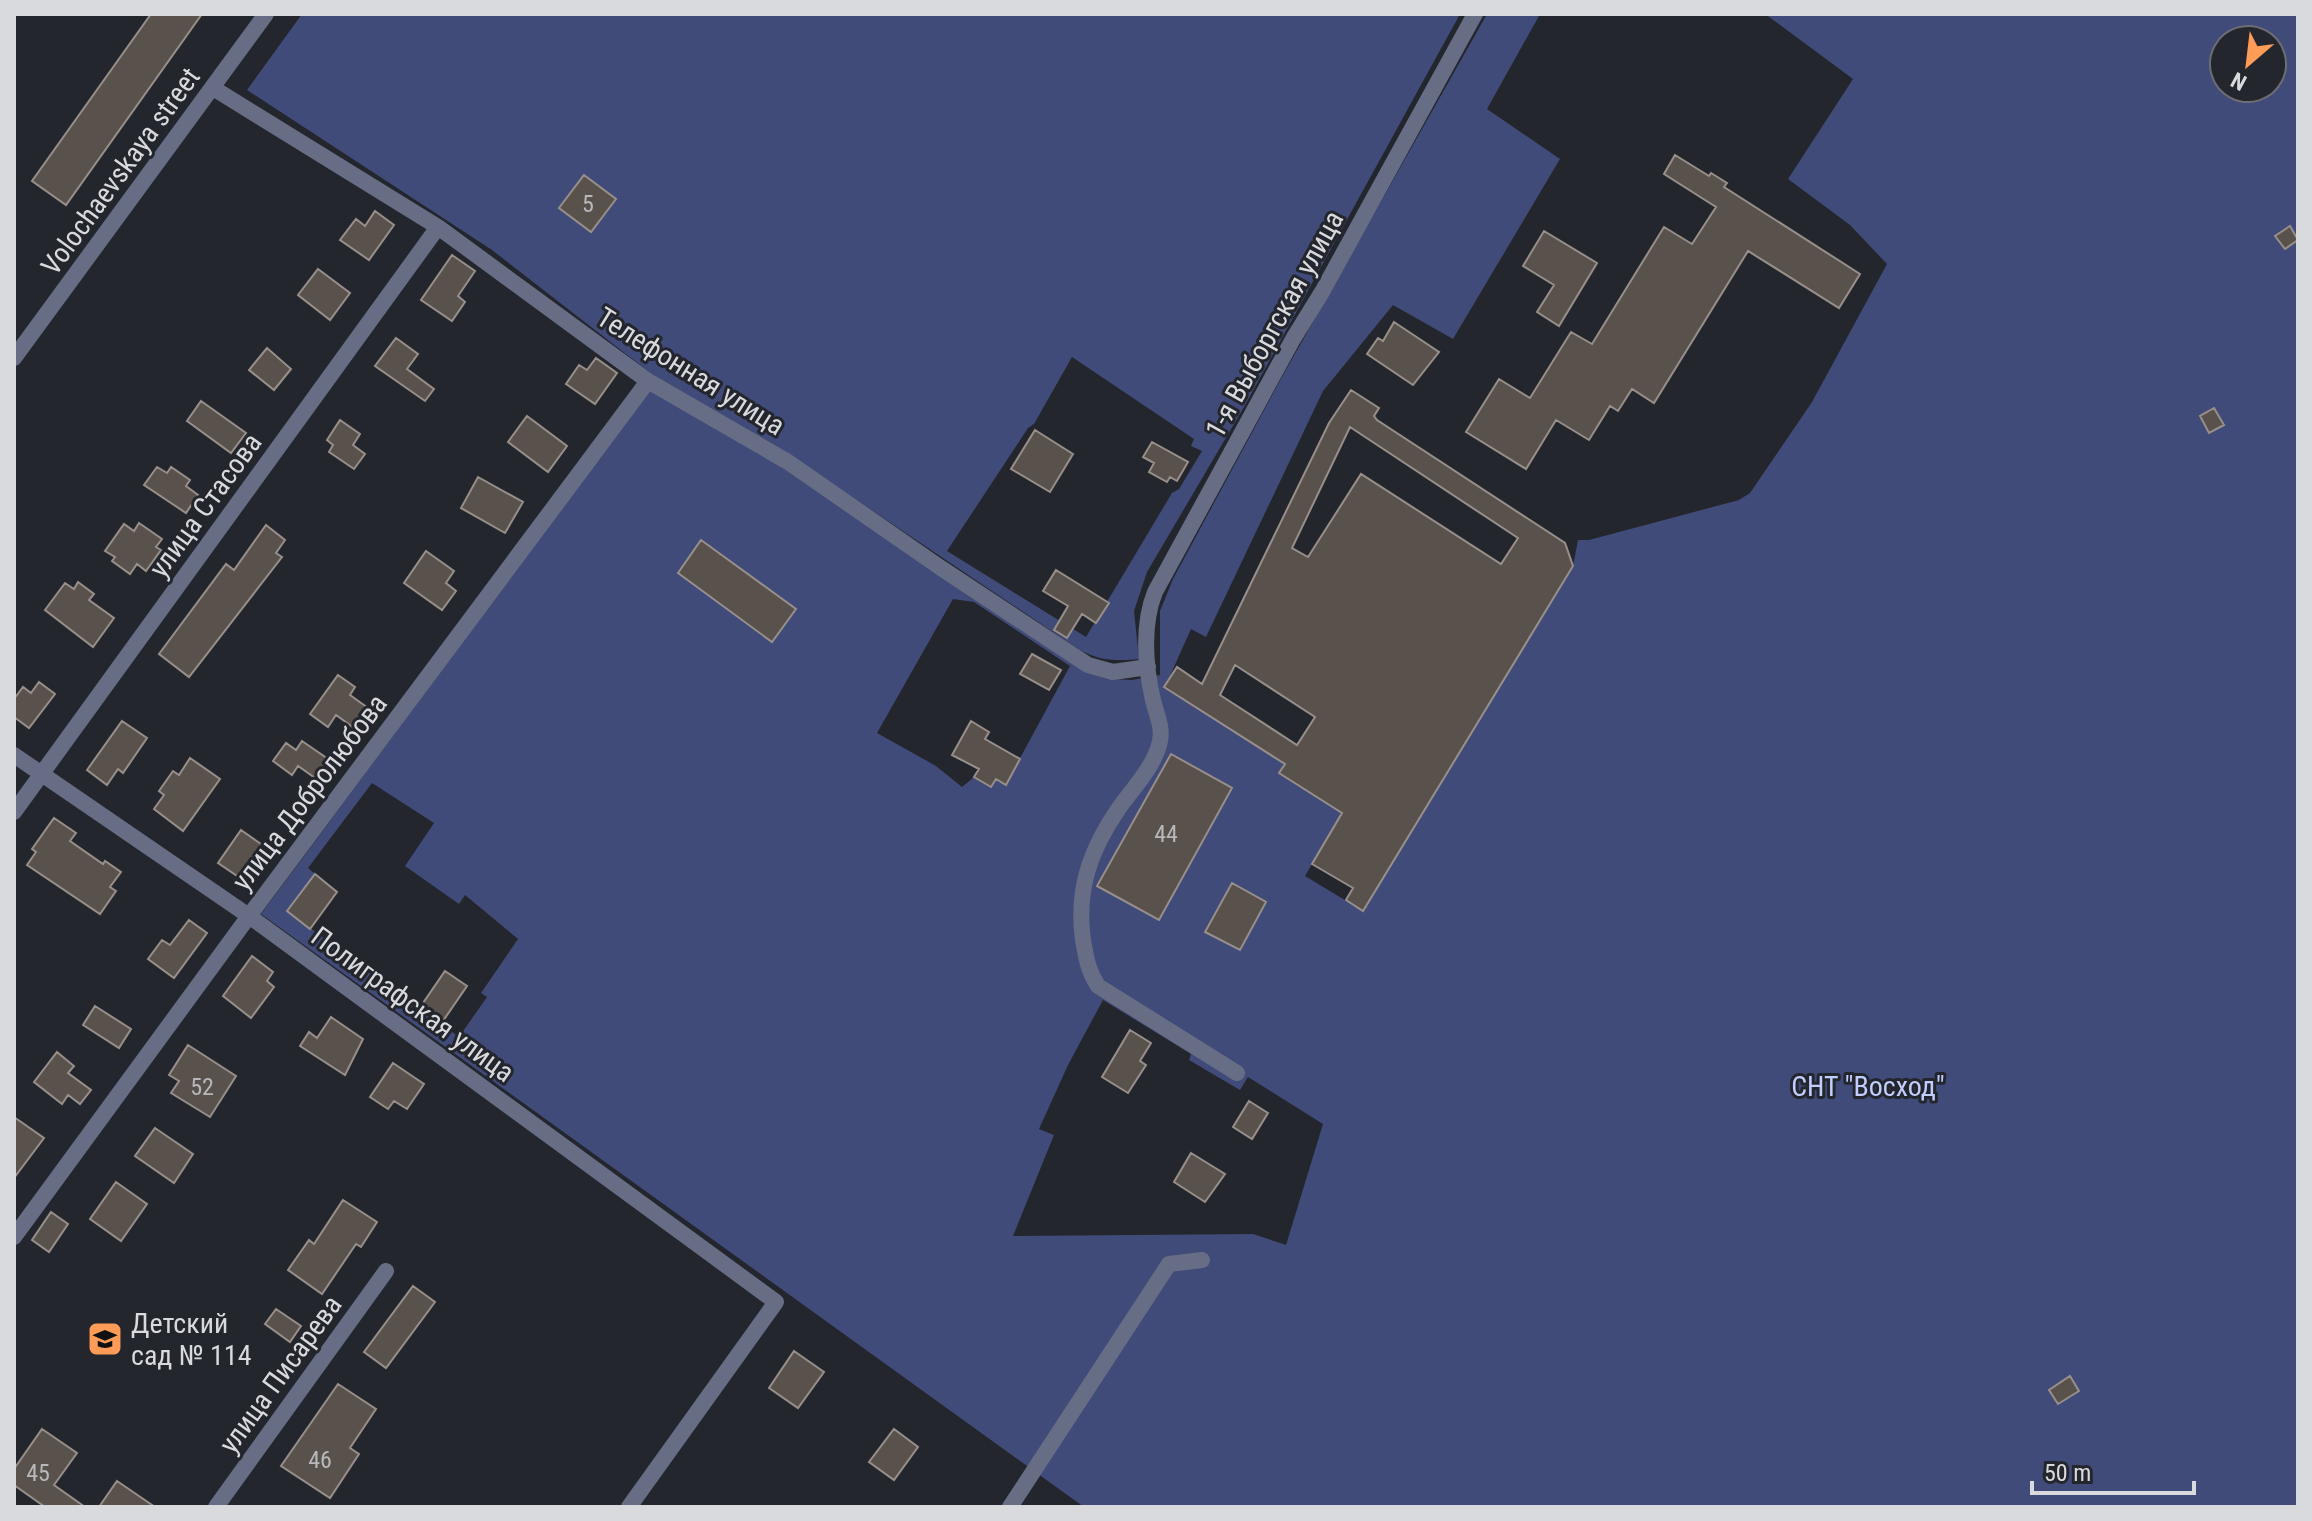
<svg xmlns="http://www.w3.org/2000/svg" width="2312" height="1521" font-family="'Roboto Condensed',sans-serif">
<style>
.green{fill:#404b79;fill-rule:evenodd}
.building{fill:#59514c;stroke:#988f8a;stroke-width:2;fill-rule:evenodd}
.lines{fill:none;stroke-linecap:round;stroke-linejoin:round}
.minor{stroke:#676d85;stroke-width:16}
.tertiary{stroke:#676d85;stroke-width:16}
.labels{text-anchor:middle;stroke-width:6;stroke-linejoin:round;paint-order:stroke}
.number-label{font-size:24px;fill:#b8b8ba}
.street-label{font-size:28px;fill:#d8dade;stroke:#24262d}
.park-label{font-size:28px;fill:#c0cdfe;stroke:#24262d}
.poi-label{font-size:28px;fill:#d8dade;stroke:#24262d;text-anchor:start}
</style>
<rect width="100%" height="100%" fill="#24262d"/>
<path class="green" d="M302,14H1460L1244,407L1147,572L1134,611L1139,659C1116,661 1100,661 1080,650L791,456L653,375L492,250L247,90ZM1072,357L1194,439L1191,446L1202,451L1179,489L1172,493L1086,637L947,551L1028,428L1034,424Z
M1487,14H1540L1487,109L1560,159L1453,339L1393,305L1323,391L1206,637L1191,629L1165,687L1279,760L1285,765L1279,773L1342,813L1305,876L1363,911L1573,566L1578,540H1589L1739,500L1750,493L1812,402L1887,264L1850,225L1788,179L1853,79L1765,14H2298V1507H1084L261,914L650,390L709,420L1111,679L1132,680L1160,675V611L1173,579L1283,375ZM2224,40H2272V88H2224ZM953,599L974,602L1070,666L1006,784L996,779L990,787L974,777L962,787L936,766L877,733ZM372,783L434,823L405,866L459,904L465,895L518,939L481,993L487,997L459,1037L287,911L315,874L308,868ZM1103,1000L1191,1054L1189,1060L1240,1090L1248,1077L1323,1124L1286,1245L1253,1234L1013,1236L1054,1135L1039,1129L1068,1065Z"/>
<path class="building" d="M151,14H202L66,205L32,181Z
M1675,155L1709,176L1711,173L1727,183L1724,187L1860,274L1839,308L1748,251L1654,403L1632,389L1618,411L1610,406L1589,440L1556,420L1526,469L1466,432L1499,379L1530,398L1571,332L1592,344L1664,227L1692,244L1716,207L1664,174Z
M584,175L616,199L591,232L559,208Z
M375,211L394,225L369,260L340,240L356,219L365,226Z
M2290,226L2298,240L2285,249L2275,236Z
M1544,231L1597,263L1559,326L1537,312L1554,285L1523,266Z
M452,255L475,271L458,296L465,302L452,321L421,300Z
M318,269L350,293L330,320L298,295Z
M1394,322L1439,352L1413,385L1367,354L1378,338L1383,341Z
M396,338L418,354L407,369L434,389L425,401L375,366Z
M267,348L291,369L274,390L249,370Z
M596,358L617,373L595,404L566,384L579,365L587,370Z
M1351,390L1379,408L1374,416L1377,420L1565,543L1573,566L1363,911L1346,900L1353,888L1312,864L1342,813L1279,773L1285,764L1164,687L1177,667L1202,684L1329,423ZM1350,427L1518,538L1501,564L1361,474L1308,557L1292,548ZM1235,665L1315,717L1297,745L1220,695Z
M201,401L246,433L231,453L187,421Z
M2214,408L2224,425L2209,433L2200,416Z
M527,416L567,446L548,472L508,442Z
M340,420L360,434L353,445L365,454L354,469L329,452L333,445L327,440Z
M1035,430L1073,454L1050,492L1011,469Z
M1152,442L1188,462L1177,481L1170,477L1167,482L1149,472L1154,463L1143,457Z
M157,467L167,473L171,467L190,480L186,486L198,495L186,513L144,485Z
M478,477L523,502L505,533L461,508Z
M139,523L162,539L156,547L161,550L146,571L137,564L130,574L112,561L115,557L105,551L124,524L134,531Z
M266,525L285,540L276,553L282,557L189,677L159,654L226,564L234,570Z
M701,540L796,609L772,642L678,573Z
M426,551L454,571L446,583L456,591L442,610L404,583Z
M1056,570L1109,603L1096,623L1082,614L1067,638L1054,630L1068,606L1043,591Z
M78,582L94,594L89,600L114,618L93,647L45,610L65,583L74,589Z
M1032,654L1061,670L1049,690L1020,674Z
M338,675L355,687L350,695L368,708L354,728L336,715L328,727L310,714Z
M39,682L55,694L29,728L14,717V699L23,687L31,693Z
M122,721L147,738L123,773L118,769L107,785L87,770Z
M971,721L989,732L985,739L1020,759L1006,785L996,779L991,787L974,777L979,769L952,755Z
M302,741L331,761L318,780L298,766L292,775L273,761L286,743L296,750Z
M1171,754L1232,788L1159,920L1097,886Z
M190,758L220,779L183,831L154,809L164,795L159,791L173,771L179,775Z
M54,818L76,833L70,841L103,864L105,861L121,872L110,887L116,891L100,914L27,865L36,852L32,849Z
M241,830L271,851L249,884L218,863Z
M315,874L337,892L310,929L287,911Z
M1232,883L1266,902L1240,950L1205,932Z
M189,920L207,933L174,978L148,959L162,940L170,945Z
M252,956L273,972L267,981L274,987L251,1018L223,996Z
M445,971L467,986L443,1021L421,1006Z
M95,1006L131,1029L119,1048L83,1025Z
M331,1017L363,1039L345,1075L300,1046L309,1032L317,1038Z
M1130,1030L1151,1043L1140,1061L1146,1065L1128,1093L1102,1077Z
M188,1045L236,1076L210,1117L171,1093L179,1081L169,1075Z
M57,1052L74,1066L68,1073L91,1090L80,1104L68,1095L62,1104L34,1082Z
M393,1063L424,1084L407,1109L394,1101L388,1109L370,1097Z
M1249,1101L1268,1113L1252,1139L1233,1127Z
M14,1117L44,1138L14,1178Z
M155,1128L193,1154L174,1183L135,1156Z
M1191,1153L1225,1174L1205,1202L1174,1182Z
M116,1182L147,1204L121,1241L90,1219Z
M343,1200L377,1222L361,1247L356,1244L322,1294L288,1270L309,1240L314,1244Z
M51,1212L68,1224L49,1252L32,1240Z
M413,1286L435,1302L386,1368L364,1352Z
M276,1309L301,1326L290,1342L265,1324Z
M794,1351L824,1372L798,1408L769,1388Z
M2070,1376L2079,1391L2058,1404L2049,1390Z
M338,1384L376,1409L350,1448L359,1454L330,1498L281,1466Z
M42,1429L77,1453L54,1485L85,1507H45L14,1485V1469Z
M894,1429L918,1447L894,1480L869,1462Z
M117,1481L155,1507H99Z"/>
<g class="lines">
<path class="minor" d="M213,88L438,227L648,381L788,462L941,568L1088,665L1113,672L1148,667
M14,755L249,916L776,1302L629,1507
M14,812L438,227
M1237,1073L1098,986C1088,971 1086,957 1083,940C1076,890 1090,850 1119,808C1133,788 1155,766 1160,741C1163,726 1156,714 1153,700C1145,666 1142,624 1155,592L1293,339L1322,292L1475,14
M14,1237L249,916L648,381
M216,1507L386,1271
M1010,1507L1169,1264L1202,1260"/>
<path class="tertiary" d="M14,358L266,14"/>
</g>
<defs>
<symbol id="school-square" viewBox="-11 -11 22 22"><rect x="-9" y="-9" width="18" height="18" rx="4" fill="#fe9c57" stroke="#24262d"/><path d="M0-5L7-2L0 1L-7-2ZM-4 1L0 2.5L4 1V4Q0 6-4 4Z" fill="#111"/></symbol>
</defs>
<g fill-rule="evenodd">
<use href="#school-square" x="85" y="1319" width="40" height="40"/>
</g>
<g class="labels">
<g class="number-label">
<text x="588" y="212">5</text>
<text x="1166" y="842">44</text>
<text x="202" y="1095">52</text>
<text x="320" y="1468">46</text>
<text x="38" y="1481">45</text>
</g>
<g class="street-label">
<text transform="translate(120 171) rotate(-54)" y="10">Volochaevskaya street</text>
<text transform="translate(1274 324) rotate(-61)" y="10">1-я Выборгская улица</text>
<text transform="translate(691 371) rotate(32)" y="10">Телефонная улица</text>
<text transform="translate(205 505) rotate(-54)" y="10">улица Стасова</text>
<text transform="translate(309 792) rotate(-53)" y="10">улица Добролюбова</text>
<text transform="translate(413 1004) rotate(36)" y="10">Полиграфская улица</text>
<text transform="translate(280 1374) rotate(-54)" y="10">улица Писарева</text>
</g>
<g class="park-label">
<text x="1868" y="1096">СНТ "Восход"</text>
</g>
<g class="poi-label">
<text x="131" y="1333">Детский<tspan x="131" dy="32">сад № 114</tspan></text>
</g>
</g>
<rect width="2312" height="1521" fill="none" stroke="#d8dade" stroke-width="32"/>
<g transform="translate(2248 64) rotate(208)"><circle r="38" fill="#24262d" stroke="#6c6e74" stroke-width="2"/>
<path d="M0-6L14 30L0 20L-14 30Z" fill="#fe9c57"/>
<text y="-12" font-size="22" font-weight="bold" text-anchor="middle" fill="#d8dade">N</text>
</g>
<path d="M2032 1481v12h162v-12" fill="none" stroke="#d8dade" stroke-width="4"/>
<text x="2044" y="1481" font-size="24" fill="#d8dade" stroke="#24262d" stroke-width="6" paint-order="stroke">50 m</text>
</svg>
